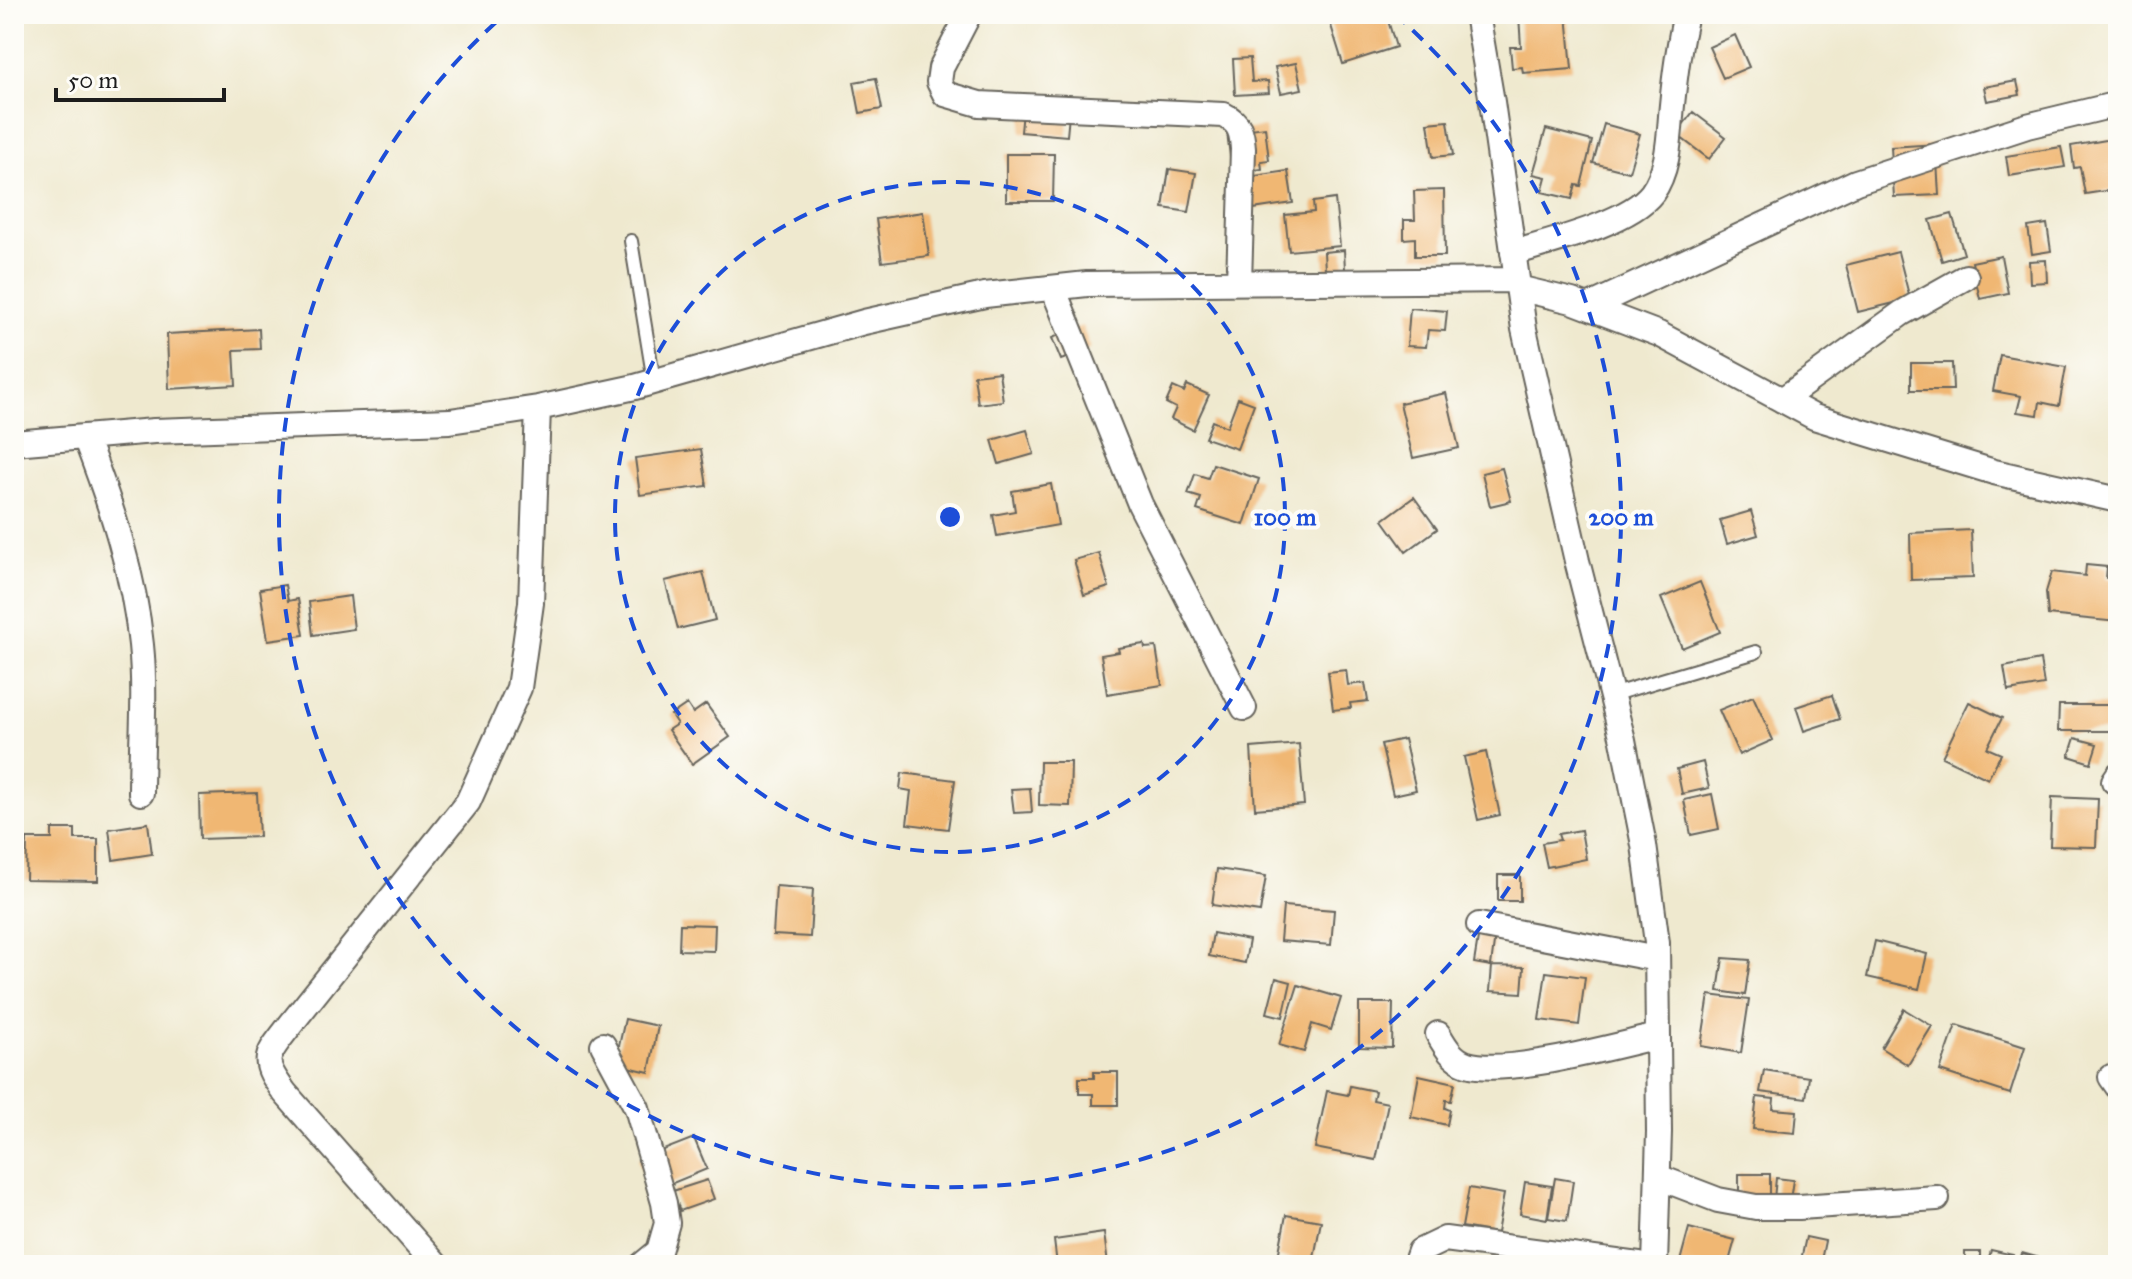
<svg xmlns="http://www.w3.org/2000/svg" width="2132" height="1279" font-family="'IM FELL Great Primer',serif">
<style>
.building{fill:#f0b773}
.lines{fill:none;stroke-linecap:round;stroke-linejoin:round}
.lane-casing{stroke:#66645b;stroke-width:16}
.street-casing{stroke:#66645b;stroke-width:28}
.lane{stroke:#fff;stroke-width:12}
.street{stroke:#fff;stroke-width:24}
.ring{fill:none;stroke:#1d4ed8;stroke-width:4;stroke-dasharray:14 10}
.centre{fill:#1d4ed8;stroke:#fdfcf7;stroke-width:4}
.ring-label{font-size:24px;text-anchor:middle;font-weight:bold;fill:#1d4ed8;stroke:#fdfcf7;stroke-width:8;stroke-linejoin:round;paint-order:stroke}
</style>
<rect width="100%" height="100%" fill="#fdfcf7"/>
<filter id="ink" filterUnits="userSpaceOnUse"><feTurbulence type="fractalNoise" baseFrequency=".0125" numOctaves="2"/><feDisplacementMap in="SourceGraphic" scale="16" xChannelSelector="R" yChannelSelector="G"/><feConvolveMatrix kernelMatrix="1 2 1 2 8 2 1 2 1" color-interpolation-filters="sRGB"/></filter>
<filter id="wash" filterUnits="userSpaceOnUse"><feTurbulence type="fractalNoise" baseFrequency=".006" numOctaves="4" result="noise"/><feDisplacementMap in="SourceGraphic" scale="32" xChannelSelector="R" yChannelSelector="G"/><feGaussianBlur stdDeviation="1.8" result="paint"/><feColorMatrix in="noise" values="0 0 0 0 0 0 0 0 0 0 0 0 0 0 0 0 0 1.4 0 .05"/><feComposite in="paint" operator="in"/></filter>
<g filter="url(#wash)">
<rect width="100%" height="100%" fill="#efe9cf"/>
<g id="blocks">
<path class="building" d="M1336,14H1386L1396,47L1343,64L1328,16Z
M1567,14L1572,69L1523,73L1522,67L1512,68L1510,47H1521L1519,15Z
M1735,35L1749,67L1723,78L1709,47Z
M1250,58L1252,82L1268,81L1269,93L1235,95L1233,59Z
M1296,63L1302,89L1281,93L1275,67Z
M876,78L882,109L860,113L854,82Z
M2017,81L2020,95L1987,101L1984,87Z
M1023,111L1069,115L1067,136L1021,132Z
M1693,112L1726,137L1709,159L1676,134Z
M1448,121L1453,155L1433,157L1428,123Z
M1604,124L1640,134L1629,172L1593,163Z
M1265,127L1269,160L1261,161L1262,169L1232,173L1227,132Z
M1546,129L1592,141L1581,186L1576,185L1572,199L1542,192L1546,177L1533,174Z
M2118,138V189L2085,194L2080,167L2074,168L2071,146Z
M1936,144L1939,195L1894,197L1891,147Z
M2061,147L2065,167L2009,176L2006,156Z
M1006,154H1054L1053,201H1006Z
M1169,169L1196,173L1189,212L1163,208Z
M1288,171L1293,203L1253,209L1248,177Z
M1444,190L1445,256H1415V238L1404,239V220H1415L1414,191Z
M1335,199L1340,246L1289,251L1285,215L1314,212L1313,202Z
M923,212L929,256L882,262L876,219Z
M1952,214L1964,254L1942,261L1930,220Z
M2047,224L2051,251L2032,254L2028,227Z
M1344,250L1345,269L1325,270L1324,252Z
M1898,252L1910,299L1858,312L1846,265Z
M2001,256L2008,293L1980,299L1972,262Z
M2046,260L2047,282L2030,283L2029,261Z
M1410,308L1447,311L1445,331L1428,330L1426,347L1407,346Z
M1082,326L1091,349L1061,360L1052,338Z
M259,329L260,349L234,350L236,385L169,389L167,334Z
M2000,355L2066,367L2059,406L2040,402L2038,415L2017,412L2021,396L1993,391Z
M1911,363H1952L1953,390H1911Z
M999,372L1003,401L978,404L974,375Z
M1187,385L1209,395L1193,430L1171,419L1176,408L1166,403L1173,387L1184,392Z
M1446,393L1459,448L1413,458L1400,403Z
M1238,398L1254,404L1237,449L1205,438L1212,421L1227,427Z
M1027,430L1034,454L999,464L992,440Z
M701,449L707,486L640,495L635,458Z
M1213,464L1259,479L1244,525L1197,510L1201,498L1188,494L1195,474L1208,478Z
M1502,468L1511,501L1490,506L1482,473Z
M1051,484L1058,525L997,536L993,515L1015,511L1012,491Z
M1414,497L1437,529L1406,552L1383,520Z
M1751,511L1758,535L1727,544L1720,520Z
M1971,530L1973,578L1911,580L1910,533Z
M1099,553L1109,587L1084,595L1074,560Z
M2086,565L2107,567L2106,578L2118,580V622L2048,615L2046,592L2052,572L2085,576Z
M703,572L715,620L678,629L665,581Z
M1700,582L1720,632L1682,648L1661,598Z
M285,585L288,601L298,599L304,635L268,640L260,589Z
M350,596L354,629L313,635L309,602Z
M1144,644L1145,648L1156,647L1162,685L1107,694L1101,655L1119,652L1118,648Z
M2040,660L2044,685L2008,691L2004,667Z
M1346,670L1348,685L1365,683L1368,701L1350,703L1351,708L1333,710L1328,672Z
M1832,695L1840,719L1804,731L1796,707Z
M1753,696L1773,740L1739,755L1719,710Z
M1969,702L2002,718L1987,748L2001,754L1988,779L1942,757Z
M687,704L693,713L706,704L730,737L692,764L668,730L677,724L671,715Z
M2059,705H2112V731H2058Z
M2075,738L2097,744L2091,763L2069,756Z
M1404,739L1416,790L1393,795L1381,744Z
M1299,744L1304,805L1255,809L1251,748Z
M1486,752L1500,815L1478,820L1464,757Z
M1040,762H1071L1070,806L1039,805Z
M1703,762L1709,788L1682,794L1677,769Z
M902,773L955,780L948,829L907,824L911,791L900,789Z
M1030,788L1032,812L1014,813L1011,789Z
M257,793L259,837L200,839L199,795Z
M1712,794L1719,829L1691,835L1684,800Z
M2052,797L2098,799L2096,847L2050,846Z
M148,823L152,854L113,860L109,829Z
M52,829H75V839H98V881L26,880L27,839H52Z
M1581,830L1586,859L1547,867L1542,843L1560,840L1558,834Z
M1217,869L1266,876L1260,912L1212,905Z
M1498,875H1520V901H1498Z
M776,886L813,889L810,937L773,935Z
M1283,906L1334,910L1331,945L1280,941Z
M680,924L715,925L714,951L679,950Z
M1479,932L1495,935L1491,966L1474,963Z
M1213,933L1249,940L1245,963L1209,956Z
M1875,941L1927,954L1919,989L1867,977Z
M1723,958L1750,960L1745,995L1718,991Z
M1492,966L1524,967L1522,993L1490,991Z
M1546,972L1585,977L1579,1025L1539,1020Z
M1276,978L1291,982L1283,1017L1267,1013Z
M1298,985L1341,998L1331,1030L1312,1024L1304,1052L1279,1045Z
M1709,995L1749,1000L1741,1053L1701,1046Z
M1359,1003H1393L1392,1048L1359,1047Z
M1904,1009L1932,1026L1908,1065L1881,1048Z
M625,1019L658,1026L649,1072L615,1064Z
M1956,1025L2025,1047L2010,1094L1940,1071Z
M1764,1070L1809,1077L1806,1098L1760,1092Z
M1094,1072H1118V1105H1093V1094H1079V1078H1094Z
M1419,1075L1455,1083L1451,1101L1446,1100L1445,1108L1450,1110L1447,1125L1411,1117Z
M1350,1086L1375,1091L1373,1100L1388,1103L1376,1160L1315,1148L1327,1091L1348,1095Z
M1757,1097L1774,1099L1773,1109L1797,1111L1795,1133L1753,1129Z
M694,1138L707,1169L651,1192L638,1160Z
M1739,1174H1770V1200H1739Z
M1555,1178L1573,1181L1567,1221L1548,1218Z
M1776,1178L1793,1180L1790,1200L1774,1199Z
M707,1180L714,1199L680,1211L673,1191Z
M1525,1182L1552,1186L1547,1219L1520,1214Z
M1469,1188L1504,1194L1497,1233L1462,1227Z
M1286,1215L1321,1221L1313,1263L1278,1257Z
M1689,1228L1735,1240L1728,1265H1679Z
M1104,1233L1108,1265H1057L1054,1240Z
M1806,1237L1825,1241L1820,1265L1801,1260Z
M1991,1250L2013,1255L2011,1265H1987Z
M1965,1252H1980V1265H1965Z
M2022,1253L2047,1260L2045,1265H2019Z"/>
</g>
</g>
<g filter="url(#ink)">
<use href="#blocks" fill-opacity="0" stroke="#66645b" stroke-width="2"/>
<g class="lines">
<defs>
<path id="lane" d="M631,241L654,381
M1611,695L1756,652"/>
<path id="street" d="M969,14L941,68L939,82L945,94L979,104L1224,115C1240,123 1242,132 1243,149L1239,282
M1477,14L1492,102L1524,329L1577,561L1623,740L1644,845L1657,943L1659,1132L1655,1265
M1513,253C1549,242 1629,223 1652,193C1670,168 1669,134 1672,105C1675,74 1679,44 1686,14
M1053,288L1140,504L1244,708
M1518,288L1572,301L1659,334L1814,417L1994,472L2118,500
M1588,307L1856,182L2027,126L2118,104
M1782,400L1902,313L1966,277
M85,437C111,504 134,574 141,645C146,692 141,746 141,793
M14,443L154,431L450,421L538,408L635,387L864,322L985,295L1087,284L1517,280
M2114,781L2118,775
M1479,925L1657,959
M1438,1034C1445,1046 1452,1059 1467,1064C1508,1076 1613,1046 1658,1036
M603,1045L637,1108L664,1203L667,1223L659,1251L642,1265
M2111,1077L2118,1087
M1658,1177L1718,1200L1756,1207H1799L1937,1198
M436,1265L285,1093C259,1058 266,1057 291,1024L468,802L519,688L531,603L538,408
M1415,1265L1420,1251L1445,1239L1639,1265"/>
</defs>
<use href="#lane" class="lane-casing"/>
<use href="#street" class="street-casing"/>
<use href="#lane" class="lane"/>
<use href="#street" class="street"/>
</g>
</g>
<g class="ring">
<circle cx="950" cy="517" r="335"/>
<path d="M1395 14A671 671 0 1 1 505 14"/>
</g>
<circle cx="950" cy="517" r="12" class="centre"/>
<g class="ring-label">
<text x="1285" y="525">100 m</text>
<text x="1621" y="525">200 m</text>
</g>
<rect width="2132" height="1279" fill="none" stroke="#fdfcf7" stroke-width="48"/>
<path d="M56 88v12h168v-12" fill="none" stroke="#1c1c1c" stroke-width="4"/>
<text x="68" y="88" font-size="24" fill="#1c1c1c" stroke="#fdfcf7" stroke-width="6" paint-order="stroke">50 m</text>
</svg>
